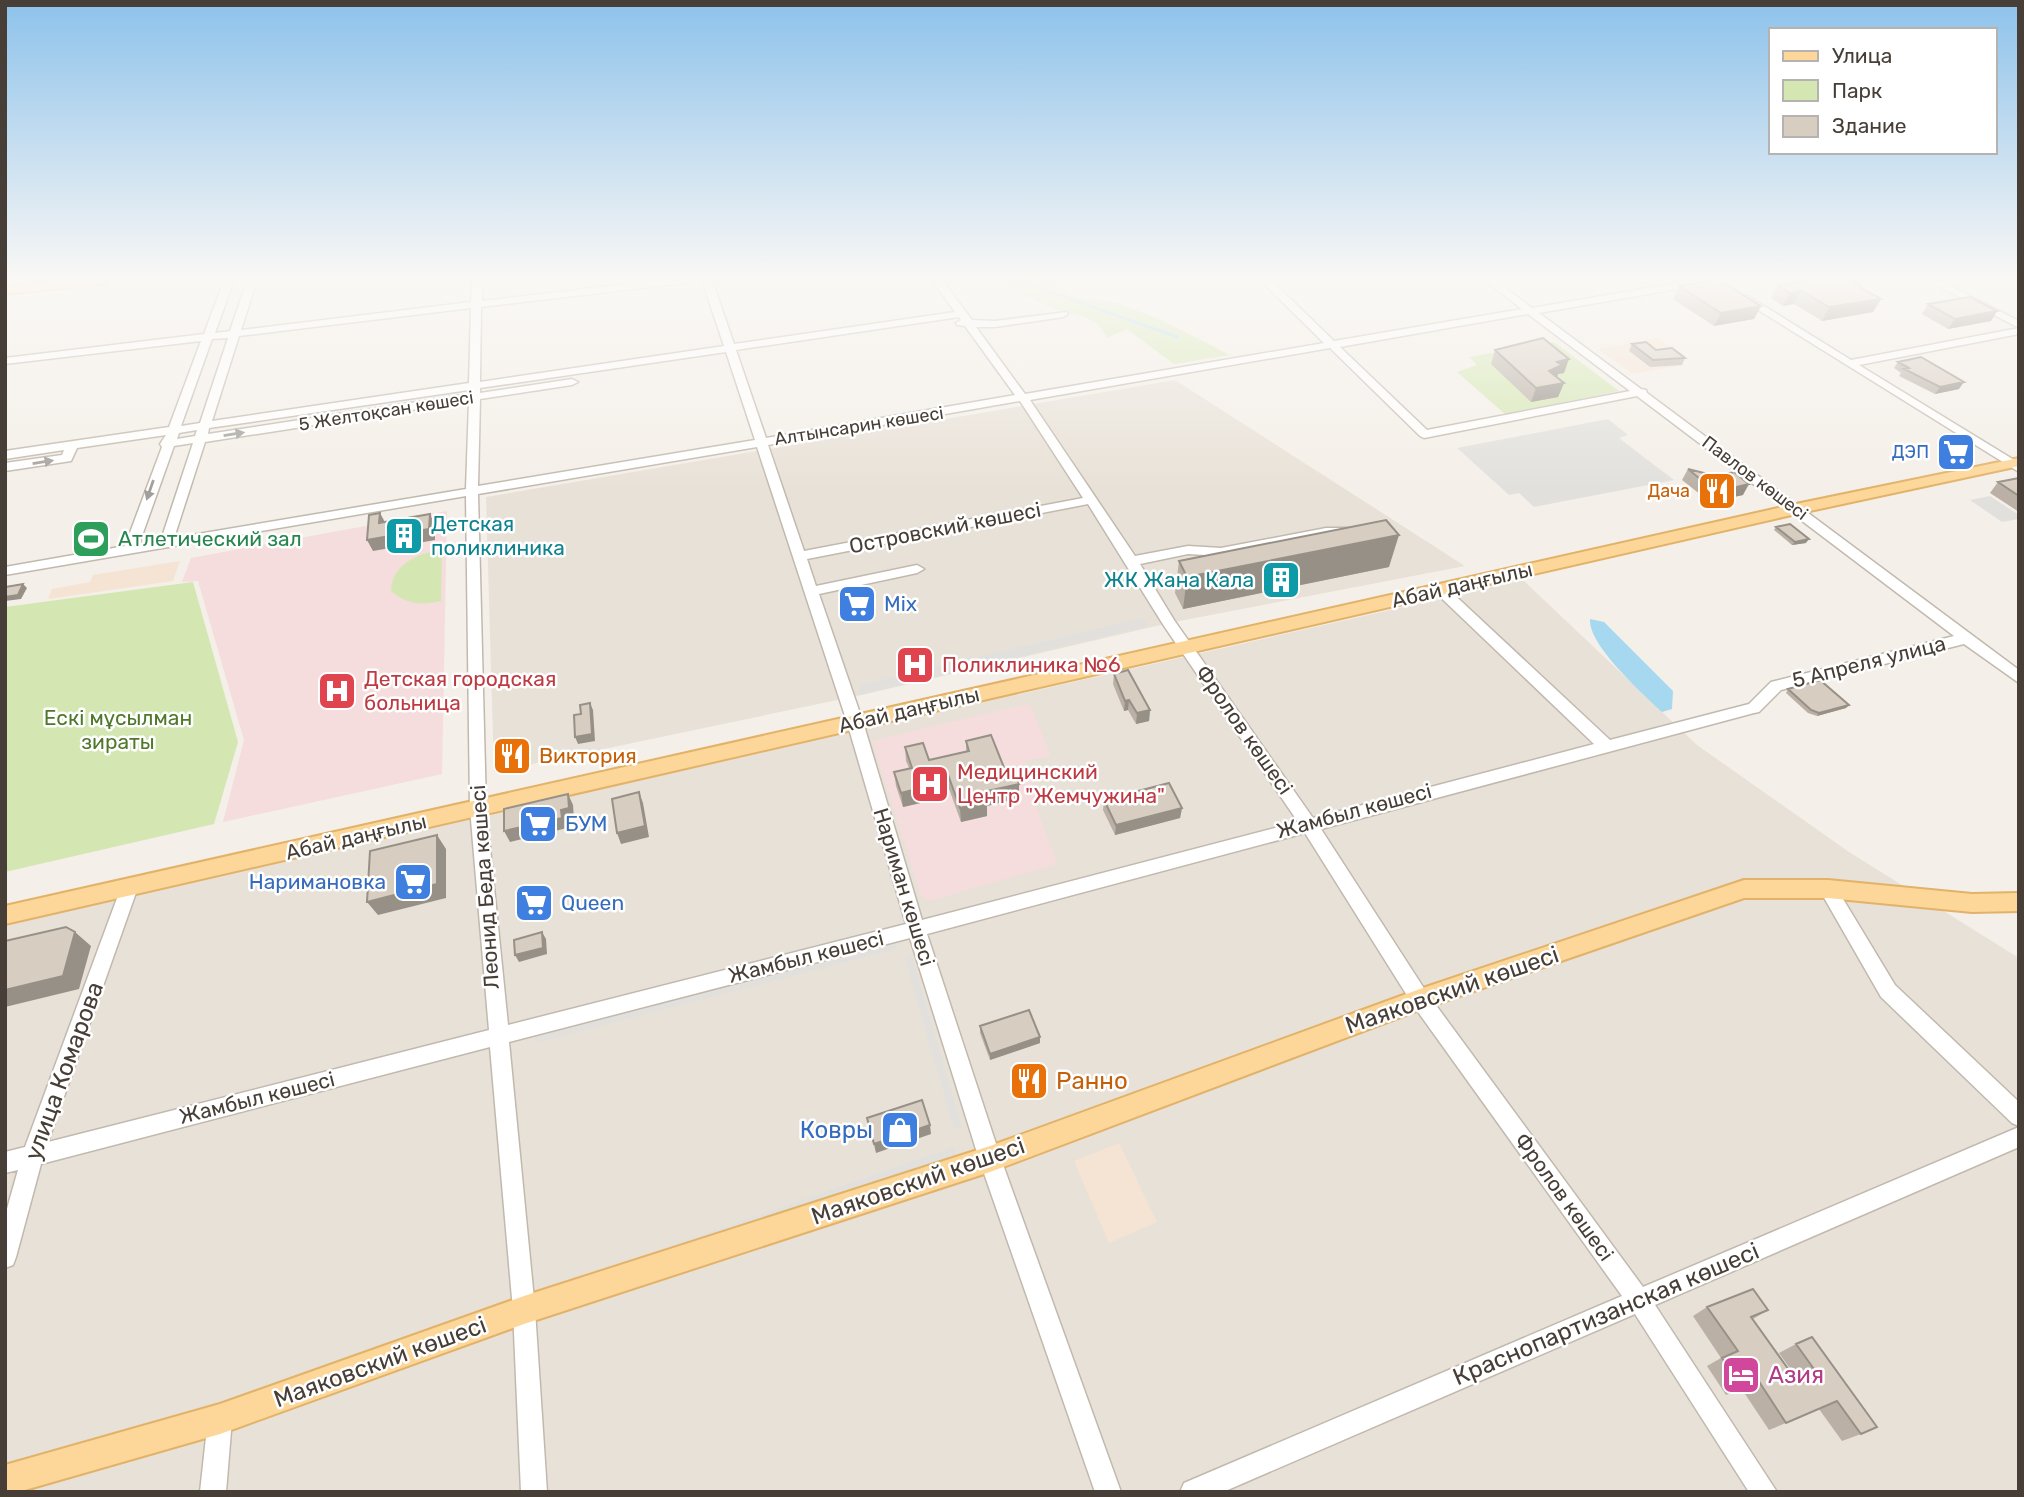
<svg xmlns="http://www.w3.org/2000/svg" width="2024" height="1497" font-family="Rubik,sans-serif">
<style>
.residential{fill:#e8e1d7}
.commercial{fill:#f5e4d4}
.medical{fill:#f4dddc}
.green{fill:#d4e7b2}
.parking{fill:#e2e0dd}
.water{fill:#a6d8ef}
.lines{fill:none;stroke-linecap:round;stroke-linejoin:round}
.stream{stroke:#a6d8ef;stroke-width:2.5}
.minor-casing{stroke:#c2b9ae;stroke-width:3}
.major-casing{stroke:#e2b269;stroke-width:4}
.minor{fill:#fff;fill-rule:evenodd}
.major{fill:#fcd799;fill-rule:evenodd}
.wall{fill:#bab0a6}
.shaded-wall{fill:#979087}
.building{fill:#d8cdc1;stroke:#979087;stroke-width:2}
.oneway{fill:#a39f9b}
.labels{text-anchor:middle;stroke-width:5;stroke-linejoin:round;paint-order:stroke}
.far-street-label{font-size:18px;fill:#473f37;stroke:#fff}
.far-shop-label{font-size:18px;fill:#366cbe;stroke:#fff;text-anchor:end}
.far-food-label{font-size:18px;fill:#c56008;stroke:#fff;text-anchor:end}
.culture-label{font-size:21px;fill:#0d838f;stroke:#fff;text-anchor:start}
.street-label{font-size:21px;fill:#473f37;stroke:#fff}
.leisure-label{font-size:21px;fill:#27864d;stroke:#fff;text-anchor:start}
.shop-label{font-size:21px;fill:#366cbe;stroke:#fff;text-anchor:start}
.health-label{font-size:21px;fill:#be3a42;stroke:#fff;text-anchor:start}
.park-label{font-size:21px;fill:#4f782b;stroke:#fff}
.food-label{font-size:21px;fill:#c56008;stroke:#fff;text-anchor:start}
.near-street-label{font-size:24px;fill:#473f37;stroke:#fff}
.near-food-label{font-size:24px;fill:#c56008;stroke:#fff;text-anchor:start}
.near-shop-label{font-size:24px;fill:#366cbe;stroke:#fff;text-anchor:end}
.near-hotel-label{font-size:24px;fill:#b23c85;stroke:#fff;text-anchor:start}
</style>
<rect width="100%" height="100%" fill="#f4efe8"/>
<path class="residential" d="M1175,380L1465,566L1169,623L866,694L494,772L486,497Z
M1523,580L1697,745L1849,852L2019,958V1492H5V924Z"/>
<path class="commercial" d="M1659,338L1678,352L1677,359L1685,365L1632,374L1598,349Z
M180,561L173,581L48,599L52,589L90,582L93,575Z
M1119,1143L1157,1222L1109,1243L1074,1161Z"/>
<path class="medical" d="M447,511L442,774L223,822L244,740L198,581L182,582L191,558Z
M1026,704L1031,706L1051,756L1024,761L1039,801L1035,803L1057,864L930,901L921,896L872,741Z"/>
<path class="green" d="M997,280H1049L1075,297L1117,303L1159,319L1230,355L1174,364L1127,329L1107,338C1097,315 1076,316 1055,309C1047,307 1043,302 1034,301L1035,297H1024Z
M1554,342L1619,391L1505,414L1457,372L1477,365L1469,357Z
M442,549L441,601C421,605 407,605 391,591C392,564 417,554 442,549Z
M193,582L238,742L214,824L5,872V607Z"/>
<path class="parking" d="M1608,419L1628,435L1619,438L1674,480L1534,507L1519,493L1509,495L1457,448Z
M1990,496L2019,515V519L2002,522L1970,500Z
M1143,618L1148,626L859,695V685Z
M896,944L897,949L535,1043V1037Z
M912,956L962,1127L954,1129L905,958Z
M953,1147L956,1154L571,1289V1281Z"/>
<path class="water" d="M1590,619L1604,622L1673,691L1672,709L1662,712C1643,694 1588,645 1590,619Z"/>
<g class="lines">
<path class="stream" d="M1018,280L1177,337"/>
<defs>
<path id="minor" d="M224,280H234L215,333L230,331L247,280H257L241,330L471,302L472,280H482V301L661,280H690L685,283L481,307L480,382L724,346L702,280H712L734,344L955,312L932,280H942L972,320L995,321L1067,312L1068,314L1063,317L995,327H976L1025,394L1324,343L1260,280H1271L1334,341L1522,309L1484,280H1495L1532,308L1695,280H1717L1712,283L1539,313L1641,389L1646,390L1647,393L2019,670V683L1964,644L1781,690L1759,712L1754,713L1321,829L1427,993L1643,1287L2019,1127V1147L1655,1305L1777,1492H1749L1635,1314L1223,1492H1180L1184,1483L1622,1296L1413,1005L1305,833L927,934L1001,1159L1121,1492H1095L979,1159L910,938L509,1042L535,1310L547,1492H521L513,1310L490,1047L41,1164L16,1257L13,1265L5,1268V1216L18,1170L5,1173V1152L25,1147L123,882L129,880L135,882L138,887L48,1142L489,1030L470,808L466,496L5,575V567L125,546L162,447L160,444L166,435L77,448L71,461L5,471V463L62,455L64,450L5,459V451L169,427L201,341L5,364V358L204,334ZM471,308L469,383L212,421L239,336ZM1528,314L1630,391L1427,430L1340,347ZM959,317L961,320L956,323L957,325L965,326L1015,395L766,438L736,350ZM228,338L200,423L181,426L212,339ZM1330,348L1420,436L1424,438L1637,396L1954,636L1771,682L1749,704L1610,740L1446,587H1436L1434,590L1436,593L1594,744L1313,818L1174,620L1140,564L1188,554L1221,556L1326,536L1344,535L1350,531L1349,528H1326L1221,548L1188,546L1135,556L1030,400ZM726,352L755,440L478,486L480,399L572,385L578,382L572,379L480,393V388ZM469,390V394L208,434L209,428ZM469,401L466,489L174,538L205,442ZM1020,401L1083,498L804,551L768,445ZM197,430L195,436L177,439L179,433ZM193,443L161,540L139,544L174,446ZM757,447L847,722L906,924L508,1025L486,808L478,494ZM1088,504L1164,626L1298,822L922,920L863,722L819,594L917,573L924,569L917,565L816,586L807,559Z
M1927,280H1939L2019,321V334L1859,365L2019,463V472L1739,298L1748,296L1851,360L2019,328Z
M1828,882L1834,884L1895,985L2019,1102V1126L2012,1123L1881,997L1819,889L1822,884Z
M220,1407L229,1410L232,1419L226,1492H200L208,1419L211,1410Z"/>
<path id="major" d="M68,280H109L103,284L5,294V286Z
M2019,458V466L1796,514L5,924V906L1796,504Z
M1744,880H1828L1972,894L2019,893V911L1972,912L1828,898H1744L1422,1009L990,1172L524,1324L220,1434L18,1492H5V1465L220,1404L524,1296L990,1146L1420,989Z"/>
</defs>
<use href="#minor" class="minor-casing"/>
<use href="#major" class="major-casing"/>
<use href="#minor" class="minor"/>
<use href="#major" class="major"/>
</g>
<path class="wall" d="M1778,285L1859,286L1881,299L1873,312L1822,321L1794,304L1783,306L1771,298Z
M1679,286L1761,306L1754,319L1714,326L1673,299Z
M1928,304L1997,311L1991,321L1948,329L1922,314Z
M1632,344L1656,350L1685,358L1682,365L1650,367L1629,351Z
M1495,350L1564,373L1558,374L1557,378L1564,383L1558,397L1531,402L1491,364Z
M1898,362L1959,389L1935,394L1899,376L1901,373L1894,368Z
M1688,469L1743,495L1710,502L1682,480Z
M2019,478V512L1990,493L1998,482Z
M1776,527L1806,543L1792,545L1774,530Z
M1179,561L1389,567L1183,609L1175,593Z
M1114,674L1150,710L1149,721L1136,724L1128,710L1124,711L1113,684Z
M1788,689L1846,708L1817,716L1808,713L1786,693Z
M966,741L1005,770L1019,784V798L987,806V816L961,822L948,786L928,791L929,801L903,807L896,786L894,772L909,768L906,761L905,747L929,760L966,751Z
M1104,800L1182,808L1180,818L1115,835L1103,810Z
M980,1026L1040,1037V1043L990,1060L980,1033Z
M1707,1307L1768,1310L1753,1319L1799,1384H1801L1779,1353L1796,1344L1861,1434L1842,1441L1819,1409L1769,1430L1741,1388L1726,1395L1707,1366L1721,1358L1693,1316Z"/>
<path class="shaded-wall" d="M1862,281L1854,294L1851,282Z
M1801,291L1794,304L1783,306L1790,293Z
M1881,299L1873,312L1822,321L1829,307Z
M1761,306L1754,319L1714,326L1721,313Z
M1997,311L1991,321L1948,329L1955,319Z
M1569,359L1564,373L1558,374L1557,379L1549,371L1557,362Z
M1964,382L1959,389L1935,394L1940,387Z
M1564,383L1558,397L1531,402L1536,388Z
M1749,484L1743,495L1710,502L1716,492Z
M380,513L386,524L379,523Z
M430,514L435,525V540L373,551L367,540Z
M1399,535L1389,567L1183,609L1187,577Z
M1809,539L1806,543L1792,545L1795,542Z
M23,584L27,588L21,599L5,601V597Z
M1129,700L1128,710L1124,711L1125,701Z
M590,703L593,710L595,741L578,744L575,737Z
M1849,705L1846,708L1817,716L1819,713Z
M1150,710L1149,721L1136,724L1137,713Z
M947,772L948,786L928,791L929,801L903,807L901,793L924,777Z
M1019,784V798L987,806V816L961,822L960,808L983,792Z
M639,792L643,803L649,837L621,844L617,833Z
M568,794L573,805L574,819L566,821L567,828L510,842L504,831L561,810Z
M1182,808L1180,818L1115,835L1116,825Z
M437,835L446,849V898L378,915L367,902Z
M75,932L91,946L79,989L5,1007V990Z
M542,932L546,939L547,954L519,962L515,955Z
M1040,1037V1043L990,1060V1054Z
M930,1125L931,1134L876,1153L874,1144Z"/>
<path class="building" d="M1716,280H1719L1761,306L1721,313L1679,286Z
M1811,280H1861L1862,281L1851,282L1881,299L1829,307L1801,291L1790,293L1778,285Z
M1970,297L1997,311L1955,319L1928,304Z
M1543,338L1569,359L1557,362L1562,365L1549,371L1564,383L1536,388L1495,350Z
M1646,342L1656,350L1672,348L1685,358L1653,360L1632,344Z
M1921,357L1964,382L1940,387L1904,369L1909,368L1898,362Z
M1688,469L1716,476L1734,472L1749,484L1716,492Z
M2019,478V496L1998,482Z
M380,513L379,523L430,514L429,529L367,540L369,515Z
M1386,520L1399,535L1187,577L1179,561Z
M1790,524L1809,539L1795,542L1776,527Z
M23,584L18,595L5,597V587Z
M1128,670L1150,710L1137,713L1129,700L1125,701L1114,674Z
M1820,680L1849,705L1819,713L1811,710L1788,689Z
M590,703L592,734L575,737L574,715L581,714L580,705Z
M991,735L1005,770L1013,768L1019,784L983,792L987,802L960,808L947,772L924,777L928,786L901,793L894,772L912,768L905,747L923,743L929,760L969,751L966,741Z
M1169,783L1182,808L1116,825L1104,800Z
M639,792L645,826L617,833L612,799Z
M568,794L569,808L561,810L562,818L504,831V809Z
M437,835V884L367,902L370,851Z
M66,927L75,932L63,976L5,990V941Z
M542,932L543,948L515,955L514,940Z
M1029,1010L1040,1037L990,1054L980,1026Z
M922,1100L930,1125L874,1144L867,1118Z
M1753,1289L1768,1310L1751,1317L1799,1384L1819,1376L1796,1344L1812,1337L1877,1427L1861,1434L1837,1401L1786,1423L1758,1380L1742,1387L1722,1358L1738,1351L1707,1307Z"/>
<defs><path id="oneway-solid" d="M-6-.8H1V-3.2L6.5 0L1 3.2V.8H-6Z" transform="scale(1.75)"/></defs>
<g class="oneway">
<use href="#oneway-solid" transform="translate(234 434) rotate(-9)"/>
<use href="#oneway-solid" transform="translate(43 462) rotate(-9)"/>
<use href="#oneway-solid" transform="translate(150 490) rotate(109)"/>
</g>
<linearGradient id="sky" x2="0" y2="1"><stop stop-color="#8dc2eb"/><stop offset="0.57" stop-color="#faf8f5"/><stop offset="1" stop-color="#faf8f5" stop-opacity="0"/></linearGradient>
<rect width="2024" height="490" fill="url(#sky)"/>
<defs>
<symbol id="supermarket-square" viewBox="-11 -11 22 22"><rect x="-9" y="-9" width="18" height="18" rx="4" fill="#3f7fe0" stroke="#fff"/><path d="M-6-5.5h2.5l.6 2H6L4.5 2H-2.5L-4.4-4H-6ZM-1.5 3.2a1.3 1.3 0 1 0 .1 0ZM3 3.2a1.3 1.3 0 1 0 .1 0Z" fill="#fff"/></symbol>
<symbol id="restaurant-square" viewBox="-11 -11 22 22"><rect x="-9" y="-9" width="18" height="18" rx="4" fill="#e8710a" stroke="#fff"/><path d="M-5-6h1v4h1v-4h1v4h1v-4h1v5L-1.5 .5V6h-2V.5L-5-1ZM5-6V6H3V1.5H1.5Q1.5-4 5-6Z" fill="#fff"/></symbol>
<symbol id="building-square" viewBox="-11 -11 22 22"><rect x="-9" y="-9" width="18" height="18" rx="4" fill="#0f9aa8" stroke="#fff"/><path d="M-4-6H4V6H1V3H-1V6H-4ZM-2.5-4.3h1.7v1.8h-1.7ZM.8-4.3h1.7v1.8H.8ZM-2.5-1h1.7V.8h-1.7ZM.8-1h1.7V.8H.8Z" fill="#fff"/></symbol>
<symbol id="stadium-square" viewBox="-11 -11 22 22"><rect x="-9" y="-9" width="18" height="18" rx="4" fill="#2e9e5b" stroke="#fff"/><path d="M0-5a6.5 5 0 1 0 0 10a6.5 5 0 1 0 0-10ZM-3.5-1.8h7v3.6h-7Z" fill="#fff"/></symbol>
<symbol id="hospital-square" viewBox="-11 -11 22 22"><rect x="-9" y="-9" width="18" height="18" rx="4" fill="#e0444e" stroke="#fff"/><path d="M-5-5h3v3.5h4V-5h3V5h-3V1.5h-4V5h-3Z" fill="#fff"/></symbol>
<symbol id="shop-square" viewBox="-11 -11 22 22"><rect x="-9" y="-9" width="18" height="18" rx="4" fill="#3f7fe0" stroke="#fff"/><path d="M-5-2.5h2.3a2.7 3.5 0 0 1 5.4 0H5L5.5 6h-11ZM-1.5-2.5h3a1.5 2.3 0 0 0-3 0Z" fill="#fff"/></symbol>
<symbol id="hotel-square" viewBox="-11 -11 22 22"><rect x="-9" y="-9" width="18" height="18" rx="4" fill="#d1479c" stroke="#fff"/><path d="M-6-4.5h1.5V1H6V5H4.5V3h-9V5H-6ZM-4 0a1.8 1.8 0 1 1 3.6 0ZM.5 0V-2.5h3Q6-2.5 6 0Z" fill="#fff"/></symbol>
</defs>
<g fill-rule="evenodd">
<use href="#supermarket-square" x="1934" y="430" width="44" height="44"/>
<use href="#restaurant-square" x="1695" y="469" width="44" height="44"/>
<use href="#building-square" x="382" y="514" width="44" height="44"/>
<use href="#stadium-square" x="69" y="517" width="44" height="44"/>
<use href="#building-square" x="1259" y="558" width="44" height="44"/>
<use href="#supermarket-square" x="835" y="582" width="44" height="44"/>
<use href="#hospital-square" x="893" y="643" width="44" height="44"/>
<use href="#hospital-square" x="315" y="669" width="44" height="44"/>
<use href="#restaurant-square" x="490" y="734" width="44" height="44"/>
<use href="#hospital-square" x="908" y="762" width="44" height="44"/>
<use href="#supermarket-square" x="516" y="802" width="44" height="44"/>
<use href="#supermarket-square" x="391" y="860" width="44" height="44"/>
<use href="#supermarket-square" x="512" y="881" width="44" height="44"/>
<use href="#restaurant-square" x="1007" y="1059" width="44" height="44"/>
<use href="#shop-square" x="878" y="1108" width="44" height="44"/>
<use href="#hotel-square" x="1719" y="1353" width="44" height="44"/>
</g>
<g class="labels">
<g class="far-street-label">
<text transform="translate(386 411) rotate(-9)" y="6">5 Желтоқсан көшесі</text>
<text transform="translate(859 426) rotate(-9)" y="6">Алтынсарин көшесі</text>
<text transform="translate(1755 478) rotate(37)" y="6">Павлов көшесі</text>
</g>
<g class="far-shop-label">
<text x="1929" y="458">ДЭП</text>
</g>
<g class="far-food-label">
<text x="1690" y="497">Дача</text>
</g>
<g class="culture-label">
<text x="431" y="531">Детская<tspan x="431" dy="24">поликлиника</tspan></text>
<text x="1254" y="587" text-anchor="end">ЖК Жана Кала</text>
</g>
<g class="street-label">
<text transform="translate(945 528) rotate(-11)" y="7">Островский көшесі</text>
<text transform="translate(1462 585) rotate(-13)" y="7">Абай даңғылы</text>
<text transform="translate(1869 662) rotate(-14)" y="7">5 Апреля улица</text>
<text transform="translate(909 710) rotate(-13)" y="7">Абай даңғылы</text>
<text transform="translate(1244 730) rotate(55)" y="7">Фролов көшесі</text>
<text transform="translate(1354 811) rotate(-15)" y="7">Жамбыл көшесі</text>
<text transform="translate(356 837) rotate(-13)" y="7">Абай даңғылы</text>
<text transform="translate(485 887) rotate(-94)" y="7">Леонид Беда көшесі</text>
<text transform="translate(904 887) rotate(73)" y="7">Нариман көшесі</text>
<text transform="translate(806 957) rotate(-14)" y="7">Жамбыл көшесі</text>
<text transform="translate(257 1098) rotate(-14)" y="7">Жамбыл көшесі</text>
<text transform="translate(1564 1197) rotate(54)" y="7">Фролов көшесі</text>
</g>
<g class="leisure-label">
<text x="118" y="546">Атлетический зал</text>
</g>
<g class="shop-label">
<text x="884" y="611">Mix</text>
<text x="565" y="831">БУМ</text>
<text x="386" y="889" text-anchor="end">Наримановка</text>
<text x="561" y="910">Queen</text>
</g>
<g class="health-label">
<text x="942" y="672">Поликлиника №6</text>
<text x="364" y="686">Детская городская<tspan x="364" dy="24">больница</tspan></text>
<text x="957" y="779">Медицинский<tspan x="957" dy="24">Центр "Жемчужина"</tspan></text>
</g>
<g class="park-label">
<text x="118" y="725">Ескі мұсылман<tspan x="118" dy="24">зираты</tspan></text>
</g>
<g class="food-label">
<text x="539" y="763">Виктория</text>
</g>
<g class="near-street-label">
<text transform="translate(1452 990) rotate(-19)" y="8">Маяковский көшесі</text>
<text transform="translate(64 1071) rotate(-70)" y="8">улица Комарова</text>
<text transform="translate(918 1181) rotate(-19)" y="8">Маяковский көшесі</text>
<text transform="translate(1606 1314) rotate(-23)" y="8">Краснопартизанская көшесі</text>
<text transform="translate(380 1362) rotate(-20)" y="8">Маяковский көшесі</text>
</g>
<g class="near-food-label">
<text x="1056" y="1089">Ранно</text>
</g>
<g class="near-shop-label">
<text x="873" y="1138">Ковры</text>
</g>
<g class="near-hotel-label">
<text x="1768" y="1383">Азия</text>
</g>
</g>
<rect width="2024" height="1497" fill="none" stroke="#473f37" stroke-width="14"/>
<rect x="1769" y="28" width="228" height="126" fill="#ffffff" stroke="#b5b2af" stroke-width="2"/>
<rect x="1783" y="51" width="35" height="10" fill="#fcd799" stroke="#b5b2af" stroke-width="2"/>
<text x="1832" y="63" font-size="21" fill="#473f37">Улица</text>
<rect x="1783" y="80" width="35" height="21" fill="#d4e7b2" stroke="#b5b2af" stroke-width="2"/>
<text x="1832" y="98" font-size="21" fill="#473f37">Парк</text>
<rect x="1783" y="116" width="35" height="21" fill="#d8cdc1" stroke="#b5b2af" stroke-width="2"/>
<text x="1832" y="133" font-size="21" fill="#473f37">Здание</text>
</svg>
